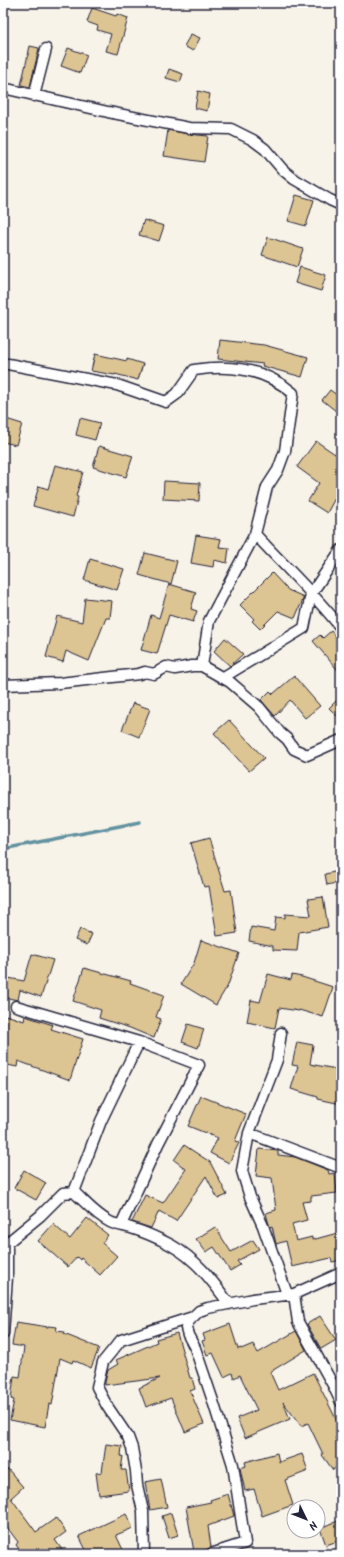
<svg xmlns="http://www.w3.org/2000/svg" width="344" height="1557" font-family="Kalam,sans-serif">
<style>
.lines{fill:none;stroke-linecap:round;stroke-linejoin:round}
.stream{stroke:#6292a0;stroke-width:3.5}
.building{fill:#dcc493;stroke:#22223b}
.minor-casing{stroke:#22223b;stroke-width:13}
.minor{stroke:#fff;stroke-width:10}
</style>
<rect width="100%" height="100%" fill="#f8f3e9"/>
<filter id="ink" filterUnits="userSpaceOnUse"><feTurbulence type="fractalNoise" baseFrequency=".025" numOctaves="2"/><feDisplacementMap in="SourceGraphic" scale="8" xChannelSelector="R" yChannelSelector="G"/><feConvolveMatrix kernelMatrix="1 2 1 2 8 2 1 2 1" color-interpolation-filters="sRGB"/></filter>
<g filter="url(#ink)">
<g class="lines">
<path class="stream" d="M3,849L140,822"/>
</g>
<path class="building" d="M92,8L116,16L117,14L128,18L118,54L106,51L111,34L97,30L98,26L87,22Z
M191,34L200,38L193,51L184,46Z
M30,46L39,48L30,87L21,85Z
M68,48L87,55L80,73L61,66Z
M169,69L183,74L180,82L166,78Z
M198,91L210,94L207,111L195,108Z
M168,130L188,134L208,136L204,162L164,156Z
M296,195L314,200L306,226L288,221Z
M144,220L164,226L159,241L139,235Z
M268,237L303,249L297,267L262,255Z
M300,267L326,275L321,291L295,283Z
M220,340L264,345L308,357L302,377L262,366L263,364L218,359Z
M95,354L127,361V359L143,364L138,380L115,374V375L91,371Z
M330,390L341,398V415L322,400Z
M3,418L22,424L16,445L3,442Z
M80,418L100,423L95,440L76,435Z
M316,441L335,454L341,446V487L327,513L308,501L319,483L297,467Z
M99,446L133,456L126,477L93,467Z
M55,465L83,472L76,496L78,497L73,517L33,506L39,486L48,489Z
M164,481L200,483L199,501L163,499Z
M196,535L221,539L219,547L229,548L227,563L214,560L213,567L191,563Z
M145,553L177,561L171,584L139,575Z
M90,559L124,569L117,590L84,580Z
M272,573L288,590L304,597L295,618L278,611L260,629L252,621L254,619L240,605Z
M169,584L196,592L191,609L197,611L193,622L169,615L157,654L141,650L151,615L159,618Z
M85,598L112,601L110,618H106L89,661L66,651L63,662L46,657L57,616L82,622Z
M331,631L341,643V674L313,641L320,635L323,638Z
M225,638L243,654L230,666L214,651Z
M294,676L320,706L305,718L290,700L275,716L261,700L270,691L273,694Z
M341,696V720L329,708Z
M133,703L150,709L139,737L122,730Z
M229,720L264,758L249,771L214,733Z
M209,838L225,891L231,890L237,933L217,936L209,886L204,887L191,843Z
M339,871L341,882L327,885L325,874Z
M323,897L328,927L299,932L297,951L273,950V946L249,941L251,927L274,931L276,917L285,918V914L311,916L308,899Z
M80,929L92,934L87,945L75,940Z
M201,940L239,953L228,985L216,1005L181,984L194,963Z
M32,954L53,960L41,997L20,990L18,1000L3,997V977L24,981Z
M84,968L131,981L130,983L164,995L156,1017L161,1019L154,1038L130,1028L99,1018L101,1010L73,1001Z
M268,974L291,980L292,975L302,977L333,987L323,1017L299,1010V1011L279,1008L275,1028L247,1022L251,1000L260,1002Z
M6,1015L24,1021L25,1016L53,1025L51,1029L83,1039L70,1080L18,1061L17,1067L3,1064V1042L6,1029L3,1028V1024Z
M188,1024L204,1029L198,1048L182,1042Z
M297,1042L313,1045L310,1064L341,1070V1104L318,1099V1097L291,1089L298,1066L292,1065Z
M201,1096L246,1114L235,1141L239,1143L229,1163L210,1153L218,1138L188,1126Z
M184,1145L210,1162L227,1195L218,1199L206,1176L176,1221L159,1211L151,1228L132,1222L145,1195L163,1203L186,1169L174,1160Z
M259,1149L278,1151V1155L295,1157L328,1170L329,1174L335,1173L337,1193L311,1196V1201L302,1202L307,1220L292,1224L296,1241L312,1237V1240L341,1232V1260L332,1262L331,1258L292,1267L286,1241L276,1244L272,1226L270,1227L268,1221L266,1213L276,1210L272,1178L256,1176Z
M24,1170L46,1183L36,1200L14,1188Z
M87,1218L108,1235L102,1243L117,1256L100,1275L81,1258L80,1260L77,1257L68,1267L38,1241L53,1224L70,1239Z
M215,1227L231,1252L253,1240L259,1249L237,1261L240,1265L230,1271L214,1247L206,1252L196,1239Z
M320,1316L336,1340L321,1349L307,1324Z
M16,1322L48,1327V1326L57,1327L56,1331L65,1332L64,1334L99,1348L91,1368L73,1360L72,1363L60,1358L52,1405L49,1404L45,1427L10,1420L14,1400L11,1399L14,1376L20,1377L24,1347L12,1345Z
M230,1324L238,1349L241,1348V1349L253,1344L258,1353L296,1331L306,1350L270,1372L278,1390L313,1373L341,1429V1435L335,1438L341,1446V1464L333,1470L322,1455L323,1454L308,1423L301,1426L283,1402L290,1419L245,1438L237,1418L257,1410L240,1375L234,1378L232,1373L224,1377L213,1353L207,1355L202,1341L205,1340L203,1334Z
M177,1333L190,1378H192L195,1389L190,1391L204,1424L185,1432L171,1398L146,1407L139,1388L160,1378L105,1385V1382L108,1370L118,1364L116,1360L157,1342L156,1339Z
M106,1444L122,1446L121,1456H123L121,1470H126L129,1491L99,1495L96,1473L102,1472Z
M277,1453L279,1462L302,1454L308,1471L285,1480L293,1505L262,1516L254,1489L245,1491L240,1468L246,1466L245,1462Z
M8,1469L23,1487L11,1498L36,1532L56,1518L66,1532L55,1540L65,1554H23L16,1545L18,1542L3,1522V1473Z
M161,1479L167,1507L150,1510L145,1482Z
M228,1494L234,1516L208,1526L211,1547L206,1550L194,1552L186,1507L211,1502L210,1500Z
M171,1513L178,1535L169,1538L162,1516Z
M126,1514L133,1528L116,1535L125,1554H88L79,1536Z
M338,1521L341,1529V1540L326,1545L320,1528Z"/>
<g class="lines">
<defs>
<path id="minor" d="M3,88L108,112L189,128L231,129L253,140L265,149L283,170L294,179L330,200L341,205
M34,96L46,49
M8,364L117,385L166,402L177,394L194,370C230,364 264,368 293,393L285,451L278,470L267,487L255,534L209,621L202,666
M255,534C283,565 315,594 341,628
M222,678L304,628L311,594L341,550
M3,685L60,683L139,674L145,672L154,674L166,667L175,669L192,666H202L230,682L259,707L280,733L287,739L294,749L307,755L341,740
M16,1006L139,1042L199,1065L158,1144L121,1225
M281,1033L277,1060L249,1133L242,1171L250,1197L263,1226L287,1294
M249,1133L341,1168
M74,1192L101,1121L139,1042
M294,1294L298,1322L333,1385L341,1402
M3,1334L7,1277V1243L40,1216L63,1193L74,1192C85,1202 96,1215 110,1222C116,1225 124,1226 131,1228C144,1232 158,1238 171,1245C196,1259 212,1280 229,1304
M144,1554L143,1511L137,1485L136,1471L132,1448L128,1437L107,1406L97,1387L103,1362L121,1340L193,1317
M211,1554L245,1543L233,1465L212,1398L195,1348L188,1335L186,1328L188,1322L199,1311L208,1308L253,1299L294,1294L341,1273"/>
</defs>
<use href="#minor" class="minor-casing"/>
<use href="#minor" class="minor"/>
</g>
</g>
<rect width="344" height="1557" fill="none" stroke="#fff" stroke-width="16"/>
<rect x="8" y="8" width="328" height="1541" fill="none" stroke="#22223b" stroke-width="1.5" filter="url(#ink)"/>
<g transform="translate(306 1519) rotate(133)"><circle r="19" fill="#ffffff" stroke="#a7a7b1"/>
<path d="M0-3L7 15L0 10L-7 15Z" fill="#22223b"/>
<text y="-6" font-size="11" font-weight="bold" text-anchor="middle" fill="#22223b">N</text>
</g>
</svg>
